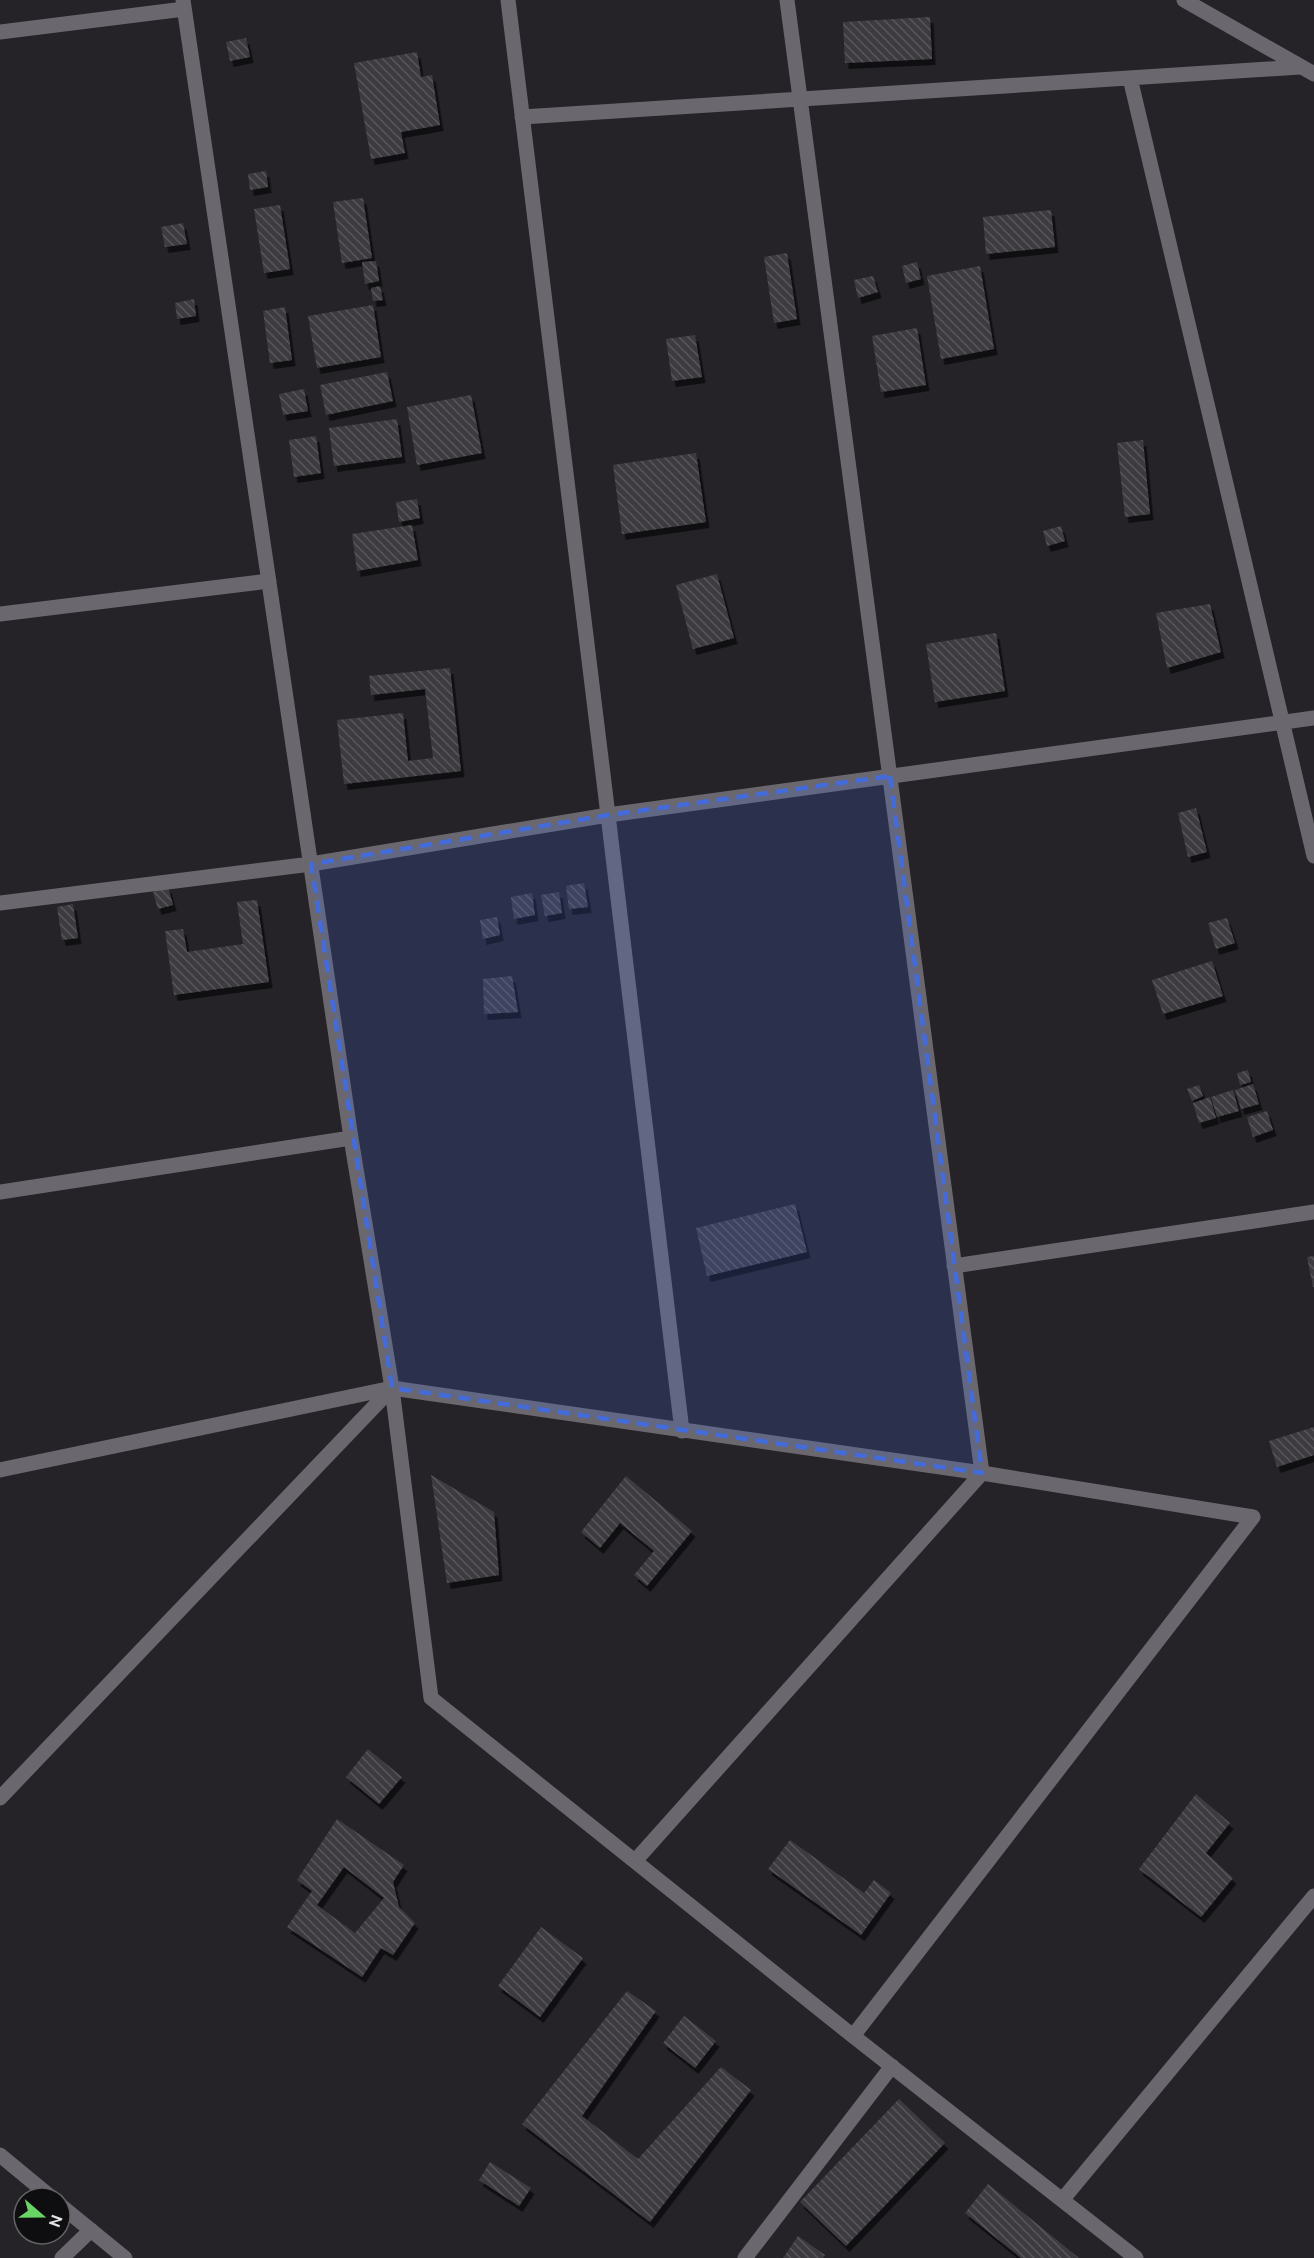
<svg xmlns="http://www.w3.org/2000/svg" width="1314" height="2258" font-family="Ubuntu,sans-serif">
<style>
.building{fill:url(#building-back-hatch);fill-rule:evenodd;filter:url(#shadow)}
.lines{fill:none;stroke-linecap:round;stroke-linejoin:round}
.minor{stroke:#6a686e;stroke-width:15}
.tertiary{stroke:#6a686e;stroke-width:15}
.marked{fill:#446bda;fill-opacity:0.2;stroke:#446bda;stroke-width:4.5;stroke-dasharray:12 8;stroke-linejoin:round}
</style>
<defs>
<pattern id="building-back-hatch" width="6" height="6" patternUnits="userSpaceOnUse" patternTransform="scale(1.5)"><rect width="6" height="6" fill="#3d3b40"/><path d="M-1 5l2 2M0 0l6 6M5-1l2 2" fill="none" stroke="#59575b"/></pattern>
<filter id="shadow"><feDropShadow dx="3.5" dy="6" stdDeviation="0" flood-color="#0009"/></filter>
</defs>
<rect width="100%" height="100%" fill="#252328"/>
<path class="building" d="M930,17L932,59L845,63L843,22Z
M246,38L250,57L230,61L226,42Z
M417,52L421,77L432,75L440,125L401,132L405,153L371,159L354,63Z
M266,171L268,187L250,190L248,174Z
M363,198L372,258L342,263L333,202Z
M280,205L290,269L264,273L254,209Z
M1051,210L1055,247L986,254L983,217Z
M183,223L187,244L165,247L161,227Z
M787,253L797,319L774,323L764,257Z
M376,261L379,281L365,284L362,262Z
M917,262L921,279L906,283L902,266Z
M980,266L994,349L941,359L927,276Z
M873,276L878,292L858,298L854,280Z
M380,286L383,300L373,301L371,288Z
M194,299L196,316L177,319L175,303Z
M373,305L381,357L317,368L308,316Z
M285,307L292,360L270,363L263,311Z
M917,328L926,385L881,392L872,336Z
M695,335L702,377L672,381L666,339Z
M387,372L393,401L326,415L320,385Z
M304,389L308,411L283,415L279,394Z
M471,395L482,453L417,465L407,407Z
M397,419L402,457L334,466L329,428Z
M316,436L321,473L294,477L289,440Z
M1143,440L1150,514L1125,517L1117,443Z
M696,453L706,522L622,534L613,465Z
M417,499L420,518L399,522L396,502Z
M412,525L418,560L357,571L352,534Z
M1061,526L1065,541L1047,546L1043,531Z
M717,574L734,638L693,649L676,585Z
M1210,604L1221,652L1167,668L1156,613Z
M996,633L1005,691L935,702L926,644Z
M450,668L461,771L344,784L337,720L403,713L408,761L433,758L425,689L371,695L369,676Z
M1196,808L1207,852L1188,857L1178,813Z
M584,883L588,907L569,909L566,886Z
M168,887L173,905L158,909L153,892Z
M559,892L562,913L545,916L541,895Z
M532,893L535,915L514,919L511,897Z
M257,900L269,982L174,995L165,931L183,929L187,952L243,944L237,902Z
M73,904L78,938L62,940L57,907Z
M497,917L500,935L483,939L480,920Z
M1227,918L1235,943L1216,949L1208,923Z
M1212,961L1223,996L1163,1014L1152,980Z
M512,976L518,1012L484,1014L483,979Z
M1248,1070L1251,1082L1240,1085L1237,1073Z
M1253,1084L1259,1104L1241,1109L1235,1090Z
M1199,1085L1203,1096L1192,1101L1187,1089Z
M1233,1090L1239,1111L1217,1117L1211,1097Z
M1210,1097L1216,1118L1199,1123L1193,1103Z
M1267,1111L1273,1130L1253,1137L1247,1117Z
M795,1204L807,1252L707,1276L696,1228Z
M1314,1256V1287H1313L1307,1257Z
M1314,1427V1455L1277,1467L1269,1441Z
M431,1475L494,1512L499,1575L447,1583Z
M626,1476L692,1531L647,1586L634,1575L654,1551L620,1523L600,1548L581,1532Z
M368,1749L402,1777L379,1804L346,1777Z
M1196,1794L1230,1823L1206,1853L1233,1878L1201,1917L1139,1869Z
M337,1819L404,1865L393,1882L399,1907L415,1923L393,1955L381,1948L362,1977L287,1927L312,1891L297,1880ZM344,1867L384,1898L355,1933L317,1905Z
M790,1840L864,1893L874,1880L891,1893L861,1935L768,1869Z
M541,1927L583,1958L540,2017L498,1986Z
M627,1991L656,2011L582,2116L638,2159L721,2067L751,2090L650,2222L522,2124Z
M684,2016L716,2041L695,2068L663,2043Z
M899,2099L945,2143L846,2246L800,2202Z
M490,2162L531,2188L519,2206L479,2180Z
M988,2184L1079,2258H1021L965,2213Z
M798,2236L825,2255L823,2258H783Z"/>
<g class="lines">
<path class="minor" d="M183,0L351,1138L392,1388L431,1698L853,2036L1136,2258
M508,0L608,815L682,1431
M0,32L184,9
M1130,78L1314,856
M522,117L1300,67
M0,614L269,581
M0,903L311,864L608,815L1314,718
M0,1192L351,1138
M954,1266L1314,1212
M0,1470L392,1388L982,1473L1253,1517L853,2036
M0,1798L392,1388
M635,1861L982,1473L787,0
M0,2155L52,2198
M1063,2199L1314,1896
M60,2205L125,2258
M62,2258L91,2230
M745,2258L892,2066"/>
<path class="tertiary" d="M1184,0L1314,74"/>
</g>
<path class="marked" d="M890,776L982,1473L392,1388L311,864L608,815Z"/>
<g transform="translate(42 2216) rotate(110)"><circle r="28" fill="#0e0d0f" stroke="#636264" stroke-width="1.5"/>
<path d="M0-4.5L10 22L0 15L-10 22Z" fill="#68d465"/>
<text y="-9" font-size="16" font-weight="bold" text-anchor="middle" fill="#e2e1e4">N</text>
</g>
</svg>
